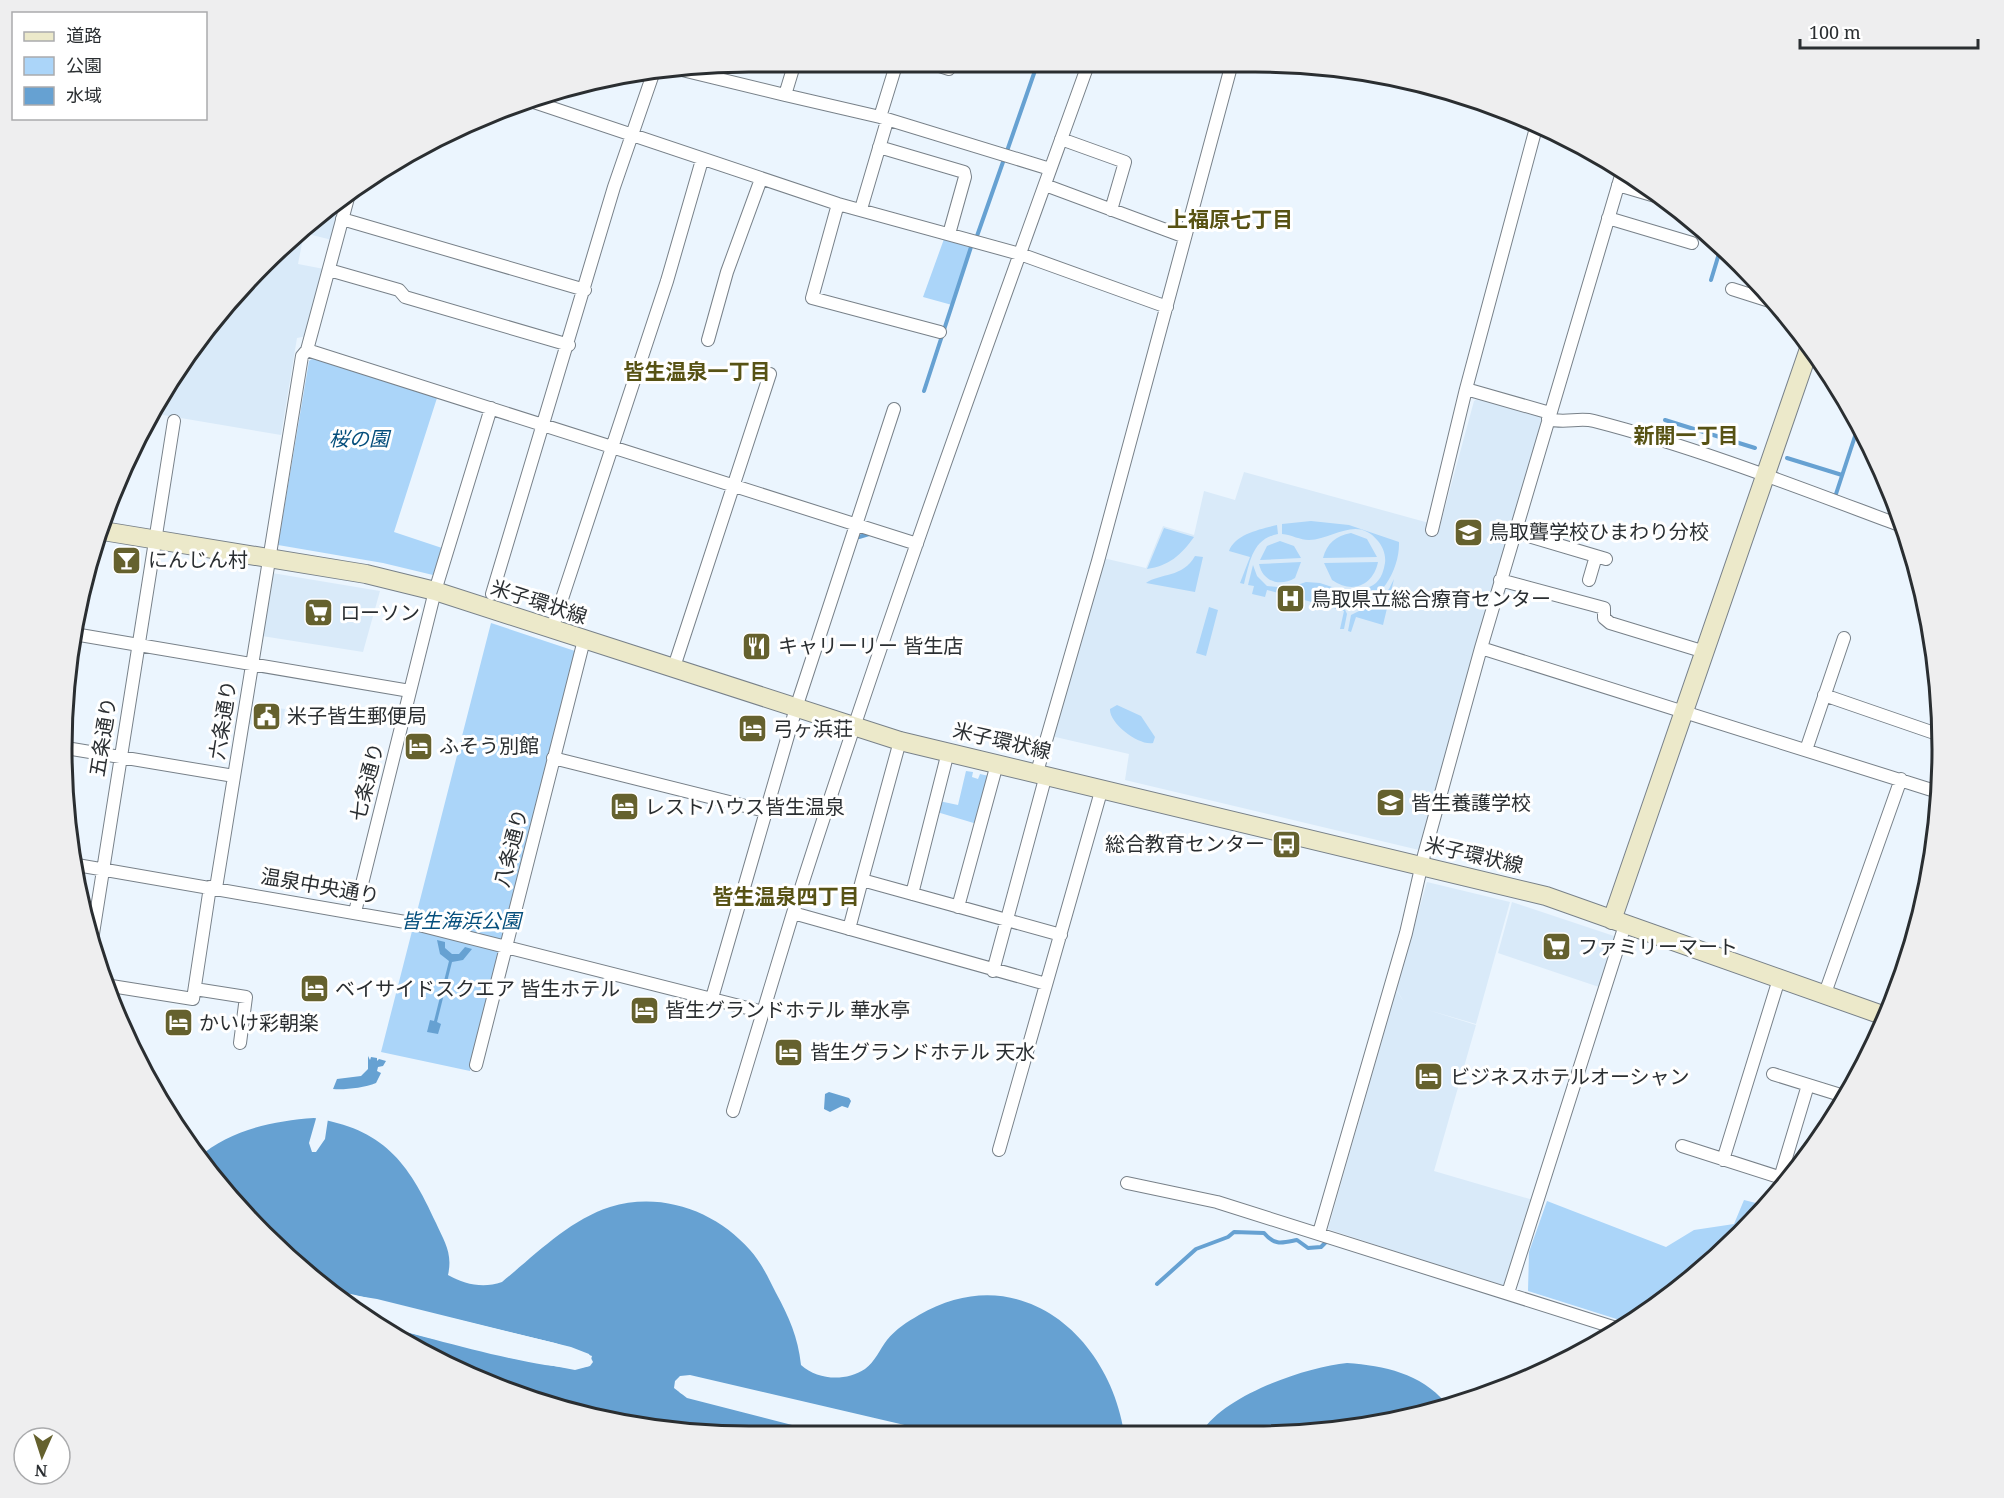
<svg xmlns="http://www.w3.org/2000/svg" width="2004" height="1498" font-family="'Noto Serif','Noto Sans JP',serif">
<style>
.built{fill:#d9eaf9}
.green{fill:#abd5f9}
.water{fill:#66a1d2}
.pier{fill:#ebf5fe}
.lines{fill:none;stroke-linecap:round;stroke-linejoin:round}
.stream{stroke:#66a1d2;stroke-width:4}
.street-casing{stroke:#788189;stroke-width:14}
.secondary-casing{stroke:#788189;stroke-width:20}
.street{stroke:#fff;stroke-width:12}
.secondary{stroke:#ece9ca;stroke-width:18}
.labels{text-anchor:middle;stroke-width:6;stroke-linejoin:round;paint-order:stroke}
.park-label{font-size:20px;font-style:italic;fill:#044e7c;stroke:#fff}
.poi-label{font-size:20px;fill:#2a2e31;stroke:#fff;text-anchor:start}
.street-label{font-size:20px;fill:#2a2e31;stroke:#fff}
.neighbourhood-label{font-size:21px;font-weight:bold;fill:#575214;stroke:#fff}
.rim{fill:none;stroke:#2a2e31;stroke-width:3}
</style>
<rect width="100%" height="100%" fill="#ebf5fe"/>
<path class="built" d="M333,209L339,210L332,240L304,233L298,264L324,269L307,336L297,338L281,435L157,414L158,411L152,410L178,367L263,263Z
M1479,398L1540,415L1542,420L1419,850L1125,780L1129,754L1051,736L1103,558L1146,568L1163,526L1194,535L1204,491L1235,500L1244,472L1440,526L1474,401Z
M272,573L380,591L363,652L262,636Z
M251,705L285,709L281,728L248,724Z
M1427,882L1510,902L1476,1024L1428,1010L1476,1025L1434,1171L1533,1200L1505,1288L1328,1229L1396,990L1404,1002L1396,989Z
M1512,902L1614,936L1616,941L1602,988L1498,953Z"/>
<path class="green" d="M944,239L970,246L952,305L923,297Z
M313,358L437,398L394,532L442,548L433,575L383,563L278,545L309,361Z
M1311,521L1349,525L1399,542C1400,568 1381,604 1352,606L1342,599L1340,593C1358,587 1380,595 1385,563C1386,555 1383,547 1378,541C1357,515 1334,539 1309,540C1300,540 1292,535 1282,534V524Z
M1277,525L1278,534C1252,539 1250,562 1244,584L1240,583L1250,557L1229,551C1235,534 1261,529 1277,525Z
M1164,528L1194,537C1181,555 1169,566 1147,569Z
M1351,533L1367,539L1377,557L1323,558C1327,543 1336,536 1351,533Z
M1280,541L1294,546L1301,558L1260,560L1267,546Z
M1195,556L1203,557L1195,592L1146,583C1160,573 1183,578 1195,556Z
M1301,562L1295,578C1280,587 1263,582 1259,564Z
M1378,562C1373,586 1352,594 1332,580L1324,563Z
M1253,565L1257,576L1267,586L1287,588L1286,595L1267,590L1265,597L1252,594L1254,586L1248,585Z
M1394,579L1383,625L1356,617L1351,632L1348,631L1351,615L1375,603L1389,589Z
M1306,582L1320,583L1335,588L1347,614L1344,629H1340L1344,611L1290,596L1294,586Z
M1209,607L1218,610L1206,656L1196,653Z
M491,623L575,651L470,1071L381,1052Z
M1117,705L1141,716L1155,737L1153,743C1139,746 1109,723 1110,709Z
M966,771L973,772L972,777L978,779L980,774L989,776L977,824L937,812L939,801L958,805Z
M1744,1200L1768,1206L1673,1295L1626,1322L1528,1291L1529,1252L1547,1201L1666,1247L1694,1230L1734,1224Z"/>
<path class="water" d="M437,940L445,942V948L452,954H459L465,947L472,949L463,960L452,962L437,1022L441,1024L438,1034L427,1032L430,1020L434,1021L449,961L440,954Z
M368,1056L370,1060L371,1057L377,1058V1061L379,1059L386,1061L383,1066L378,1067L377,1071L381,1073L376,1083C364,1088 344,1090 333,1089L337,1079L361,1076L368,1069Z
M829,1092L849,1098L851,1101L848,1108L842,1106L830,1112L824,1109L825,1094Z
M314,1118C383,1129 408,1161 436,1223C444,1241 453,1253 448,1275C465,1284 482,1289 502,1282C534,1256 569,1220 610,1207C661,1191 716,1211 750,1250C761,1262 769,1279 776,1293C789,1317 798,1337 801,1365C818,1380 845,1382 865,1369C875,1362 880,1349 887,1340C896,1329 907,1322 919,1315C1017,1258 1108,1333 1124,1432L929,1433L691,1377L676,1382L680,1393L834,1434L704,1435L571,1413L406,1345L378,1325C419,1334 558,1377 589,1366L592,1356L555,1343L351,1294L333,1292L296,1266L198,1158C229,1130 272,1121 314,1118Z
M1347,1363C1385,1366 1420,1373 1446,1403L1345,1431L1202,1432C1224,1395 1306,1367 1347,1363Z"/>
<path class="pier" d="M317,1115L328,1119L325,1139L316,1152H312L309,1143Z
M333,1292L377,1299L571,1347L589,1354L593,1362L590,1366L575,1370L512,1358L378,1325L375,1323L379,1322L513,1355L575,1366L589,1361L587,1356L571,1350Z
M690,1375L926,1430L932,1433L918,1434L838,1415L727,1387L691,1380L679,1383L678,1386L689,1394L835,1431L837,1434H827L687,1398L674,1388L675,1381L680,1376Z"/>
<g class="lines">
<path class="stream" d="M1007,151L1038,62
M977,236L1003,162
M1711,280L1721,247
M924,391L971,247
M1665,420L1755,448
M1787,458L1842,475
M1835,497L1859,424
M859,537L869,534
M1157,1284L1196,1249L1228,1237L1234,1232L1264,1233C1275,1246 1282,1243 1297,1240L1308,1248L1321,1247L1326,1242"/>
<defs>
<path id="street" d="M795,62L785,95L880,117
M897,62L880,117L1050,169
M927,62L949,69
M682,70L785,95
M531,101L838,204L1020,254L1167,307
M1061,139L1125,162L1111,210
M879,147L964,172L965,177L949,234
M1045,185L1185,237
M1618,185L1662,198
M838,204L812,298L940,332
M861,209L887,121
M1608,218L1692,243
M342,219L585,290
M329,270L399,290L405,297L569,345
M1732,289L1776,303
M708,340L727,272L761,179
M307,350L348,198
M1466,389L1550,413
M1548,419C1565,424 1579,417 1594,421C1699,448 1800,488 1902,526
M1432,530L1466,389L1537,124
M1515,532L1606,559
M1500,580L1604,608V618L1610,623L1705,652
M1589,580L1596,556
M492,594L614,187L653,74
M552,629L667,281L702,160
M74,634L410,691
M1481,648L1938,792
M673,670L770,374
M1824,695L1940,735
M66,748L234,776
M1806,750L1844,638
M553,758L765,811
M1037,772L1098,561L1232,63
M77,865L411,923L763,1012
M862,880L900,741
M216,888L302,356L307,350L917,544
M912,894L948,752
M958,907L997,764
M355,912L435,591L491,408
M849,929L862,880L1061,935
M92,940L174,421
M993,971L1046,775
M1046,984L793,913C884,627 987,345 1089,62
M105,985L193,999L210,887
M195,989L246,997L240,1043
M1824,996L1901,779
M712,998L796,708L894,409
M476,1065L584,640
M1773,1074L1847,1097
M733,1111L793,913
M1682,1146L1788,1180
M999,1150L1102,788
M1723,1160L1779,979
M1780,1178L1808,1085
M1127,1183L1217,1202L1616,1328
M1319,1233L1406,933L1424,855L1481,648L1623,169
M1508,1293L1625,925"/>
<path id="secondary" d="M103,531L366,574L435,591L900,741L1546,896L1885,1016
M1612,920L1810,346"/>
</defs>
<use href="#street" class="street-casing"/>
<use href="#secondary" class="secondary-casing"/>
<use href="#street" class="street"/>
<use href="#secondary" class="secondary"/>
</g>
<defs>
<symbol id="school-square" viewBox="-11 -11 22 22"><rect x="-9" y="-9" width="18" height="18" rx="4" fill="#65612e" stroke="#fff"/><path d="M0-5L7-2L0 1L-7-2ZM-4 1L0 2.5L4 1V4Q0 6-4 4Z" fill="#fff"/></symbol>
<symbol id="bar-square" viewBox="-11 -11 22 22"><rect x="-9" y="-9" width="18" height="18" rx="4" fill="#65612e" stroke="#fff"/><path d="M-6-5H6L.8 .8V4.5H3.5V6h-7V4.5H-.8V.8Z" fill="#fff"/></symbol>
<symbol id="hospital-square" viewBox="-11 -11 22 22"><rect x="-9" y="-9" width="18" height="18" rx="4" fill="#65612e" stroke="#fff"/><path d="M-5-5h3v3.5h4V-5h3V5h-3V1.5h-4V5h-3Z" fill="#fff"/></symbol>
<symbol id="supermarket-square" viewBox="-11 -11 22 22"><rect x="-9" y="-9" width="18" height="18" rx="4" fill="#65612e" stroke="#fff"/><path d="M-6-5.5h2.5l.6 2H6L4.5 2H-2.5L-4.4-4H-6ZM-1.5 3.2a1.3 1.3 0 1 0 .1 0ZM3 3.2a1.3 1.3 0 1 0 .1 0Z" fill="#fff"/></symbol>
<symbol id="restaurant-square" viewBox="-11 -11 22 22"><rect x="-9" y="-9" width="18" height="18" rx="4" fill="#65612e" stroke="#fff"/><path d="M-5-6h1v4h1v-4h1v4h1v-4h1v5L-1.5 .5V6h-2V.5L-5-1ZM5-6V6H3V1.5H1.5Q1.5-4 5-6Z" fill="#fff"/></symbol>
<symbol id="civic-square" viewBox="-11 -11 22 22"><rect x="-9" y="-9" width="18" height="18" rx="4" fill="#65612e" stroke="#fff"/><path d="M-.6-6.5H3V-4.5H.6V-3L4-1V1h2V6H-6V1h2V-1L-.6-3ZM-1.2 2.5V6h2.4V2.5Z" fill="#fff"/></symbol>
<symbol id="hotel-square" viewBox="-11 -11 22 22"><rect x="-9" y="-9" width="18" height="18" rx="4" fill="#65612e" stroke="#fff"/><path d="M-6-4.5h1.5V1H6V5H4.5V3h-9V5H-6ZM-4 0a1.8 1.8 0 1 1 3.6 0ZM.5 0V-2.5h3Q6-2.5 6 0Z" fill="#fff"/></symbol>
<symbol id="bus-square" viewBox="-11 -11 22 22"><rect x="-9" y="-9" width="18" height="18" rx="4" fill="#65612e" stroke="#fff"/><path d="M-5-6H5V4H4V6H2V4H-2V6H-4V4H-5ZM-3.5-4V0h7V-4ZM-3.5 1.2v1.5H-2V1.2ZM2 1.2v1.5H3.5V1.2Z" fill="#fff"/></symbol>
</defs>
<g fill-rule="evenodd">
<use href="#school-square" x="1452" y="516" width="33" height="33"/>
<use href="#bar-square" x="110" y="544" width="33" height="33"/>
<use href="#hospital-square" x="1274" y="582" width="33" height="33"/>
<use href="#supermarket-square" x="302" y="596" width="33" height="33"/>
<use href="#restaurant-square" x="740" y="630" width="33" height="33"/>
<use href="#civic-square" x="250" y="700" width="33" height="33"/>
<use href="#hotel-square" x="736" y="712" width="33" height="33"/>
<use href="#hotel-square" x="402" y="730" width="33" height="33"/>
<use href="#school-square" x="1374" y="786" width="33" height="33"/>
<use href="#hotel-square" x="608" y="790" width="33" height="33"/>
<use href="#bus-square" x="1270" y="828" width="33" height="33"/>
<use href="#supermarket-square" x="1540" y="930" width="33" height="33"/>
<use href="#hotel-square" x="298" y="972" width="33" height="33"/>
<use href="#hotel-square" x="628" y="994" width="33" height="33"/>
<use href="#hotel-square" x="162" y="1006" width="33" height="33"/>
<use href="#hotel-square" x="772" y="1036" width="33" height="33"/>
<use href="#hotel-square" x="1412" y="1060" width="33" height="33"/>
</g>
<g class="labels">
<g class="park-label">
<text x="359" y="446">桜の園</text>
<text x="461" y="928">皆生海浜公園</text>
</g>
<g class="poi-label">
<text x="1489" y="539">鳥取聾学校ひまわり分校</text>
<text x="148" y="567">にんじん村</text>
<text x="1311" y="606">鳥取県立総合療育センター</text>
<text x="340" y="620">ローソン</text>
<text x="778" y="653">キャリーリー 皆生店</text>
<text x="287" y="723">米子皆生郵便局</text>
<text x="773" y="736">弓ヶ浜荘</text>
<text x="439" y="753">ふそう別館</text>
<text x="1411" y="810">皆生養護学校</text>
<text x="645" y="814">レストハウス皆生温泉</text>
<text x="1265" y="851" text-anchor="end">総合教育センター</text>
<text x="1578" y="954">ファミリーマート</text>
<text x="335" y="996">ベイサイドスクエア 皆生ホテル</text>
<text x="665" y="1017">皆生グランドホテル 華水亭</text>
<text x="199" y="1030">かいけ彩朝楽</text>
<text x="810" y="1059">皆生グランドホテル 天水</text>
<text x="1450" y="1084">ビジネスホテルオーシャン</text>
</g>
<g class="street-label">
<text transform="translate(539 602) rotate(18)" y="7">米子環状線</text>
<text transform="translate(223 720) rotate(-81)" y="7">六条通り</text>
<text transform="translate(103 737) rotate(-81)" y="7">五条通り</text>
<text transform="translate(1002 741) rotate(13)" y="7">米子環状線</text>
<text transform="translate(367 782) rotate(-76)" y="7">七条通り</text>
<text transform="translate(511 848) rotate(-76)" y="7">八条通り</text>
<text transform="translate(1474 855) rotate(13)" y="7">米子環状線</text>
<text transform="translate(320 886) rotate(10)" y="7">温泉中央通り</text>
</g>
<g class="neighbourhood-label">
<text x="1230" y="227">上福原七丁目</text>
<text x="697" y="379">皆生温泉一丁目</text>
<text x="1686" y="443">新開一丁目</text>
<text x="786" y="904">皆生温泉四丁目</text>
</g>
</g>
<path d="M0 0H2004V1498H0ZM749 72H1255A677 677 0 0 1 1932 749V749A677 677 0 0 1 1255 1426H749A677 677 0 0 1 72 749V749A677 677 0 0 1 749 72Z" fill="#eeeeef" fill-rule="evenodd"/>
<path class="rim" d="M749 72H1255A677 677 0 0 1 1932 749V749A677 677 0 0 1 1255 1426H749A677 677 0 0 1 72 749V749A677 677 0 0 1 749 72Z"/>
<rect x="12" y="12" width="195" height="108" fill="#ffffff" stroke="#aaabad" stroke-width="1.5"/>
<rect x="24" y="32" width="30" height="9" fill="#ece9ca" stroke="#aaabad" stroke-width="1.5"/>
<text x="66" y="42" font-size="18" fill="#2a2e31">道路</text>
<rect x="24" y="57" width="30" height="18" fill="#abd5f9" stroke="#aaabad" stroke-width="1.5"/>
<text x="66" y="72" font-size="18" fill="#2a2e31">公園</text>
<rect x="24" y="87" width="30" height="18" fill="#66a1d2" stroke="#aaabad" stroke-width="1.5"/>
<text x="66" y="102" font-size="18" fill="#2a2e31">水域</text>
<g transform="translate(42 1456) rotate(183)"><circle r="28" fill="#ffffff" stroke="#aaabad" stroke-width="1.5"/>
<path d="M0-4.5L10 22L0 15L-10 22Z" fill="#65612e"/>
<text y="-9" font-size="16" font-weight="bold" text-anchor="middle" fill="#2a2e31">N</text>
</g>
<path d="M1800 39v9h178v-9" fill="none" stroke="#2a2e31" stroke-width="3"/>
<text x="1809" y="39" font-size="18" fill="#2a2e31" stroke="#ffffff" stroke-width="4.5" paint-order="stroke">100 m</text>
</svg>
